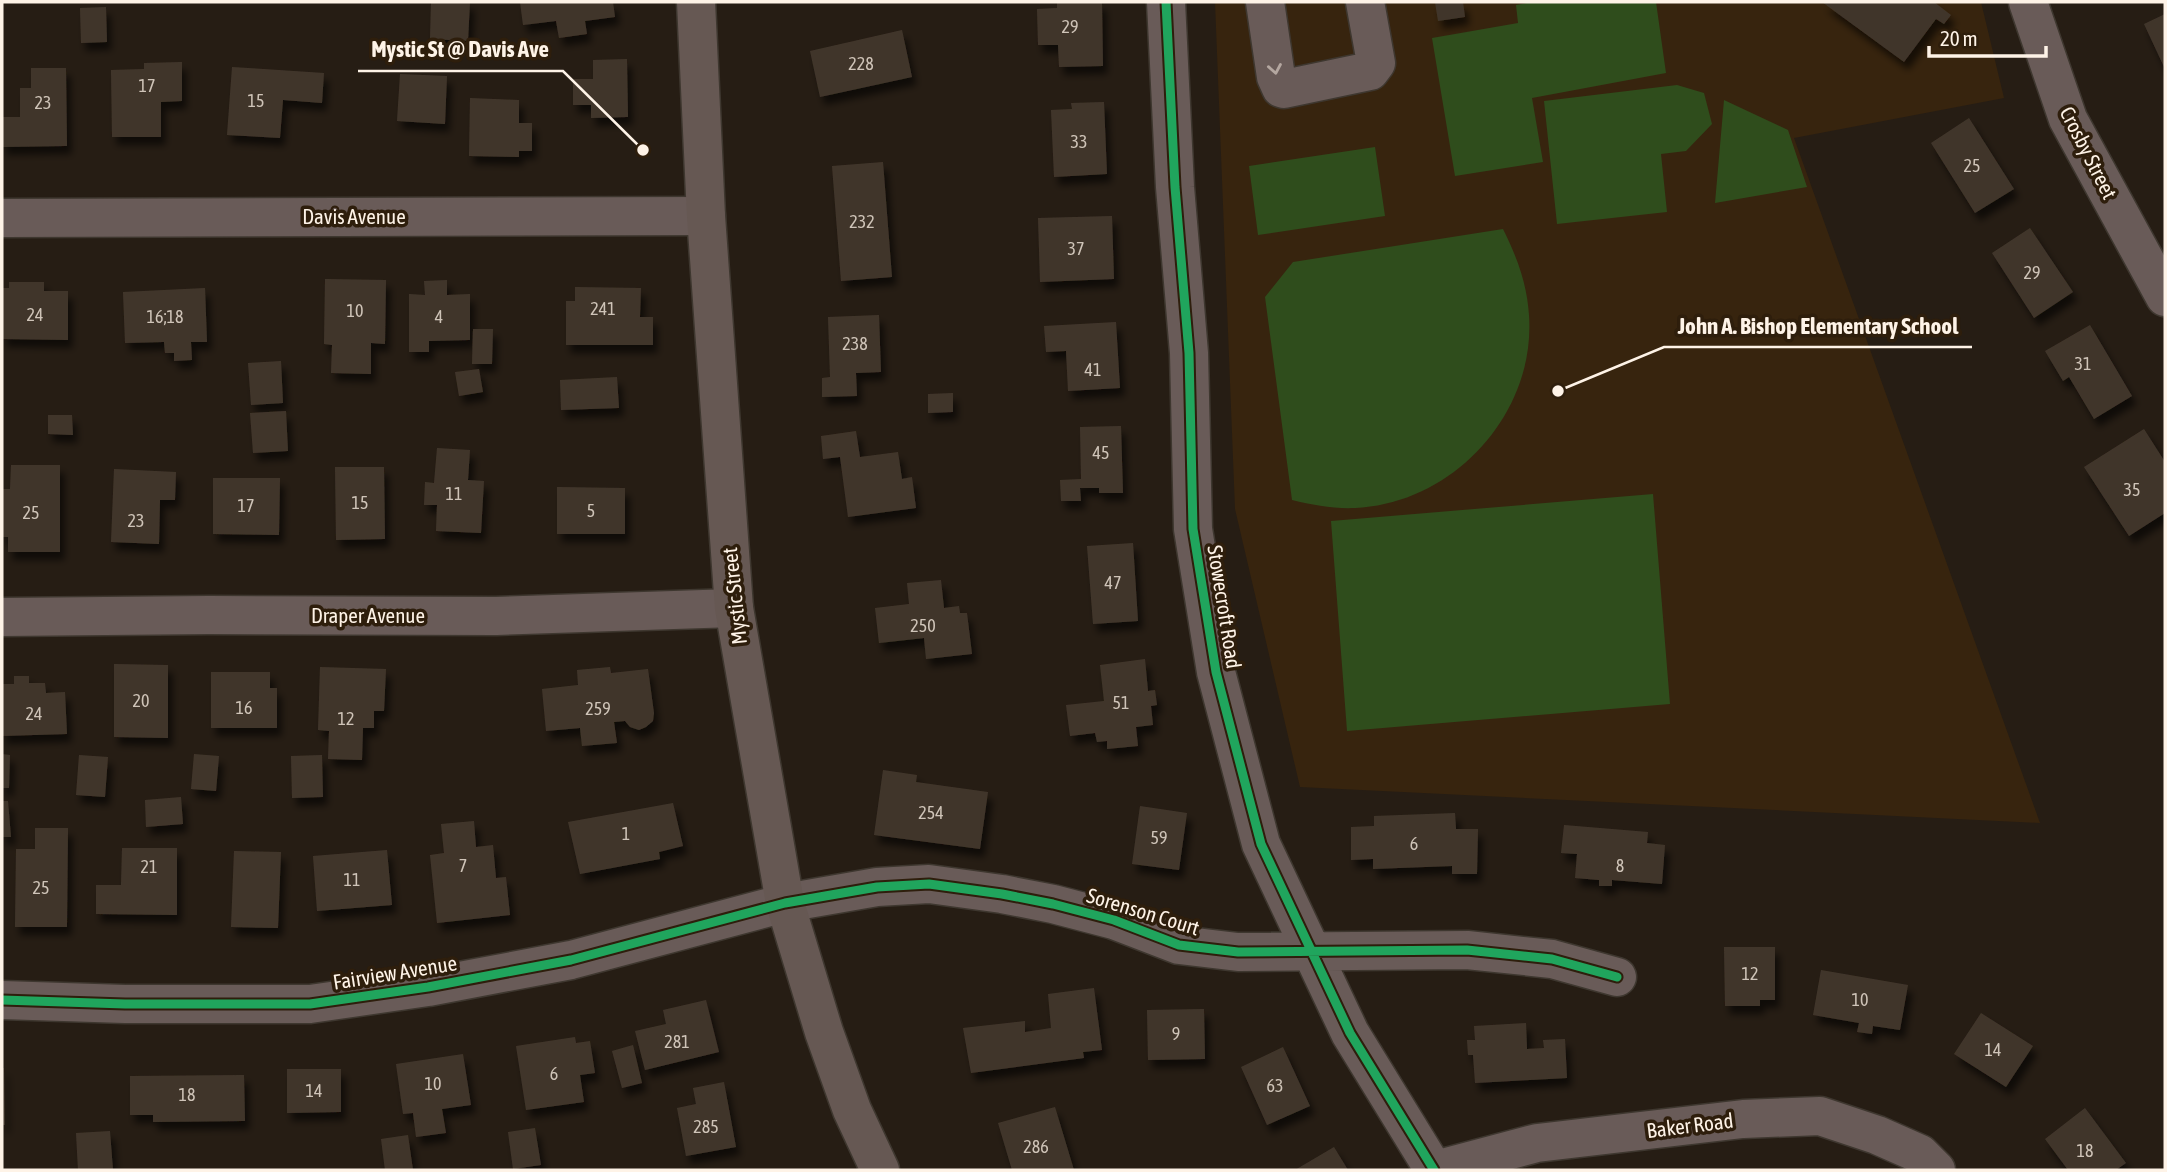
<svg xmlns="http://www.w3.org/2000/svg" width="2167" height="1172" font-family="'Asap Condensed',sans-serif">
<style>
.built{fill:#37240e}
.green{fill:#2f4d1c}
.building{fill:#41362b;filter:url(#shadow)}
.lines{fill:none;stroke-linecap:round;stroke-linejoin:round}
.minor-casing{stroke:#3e372f;stroke-width:41}
.highway-casing{stroke:#3e372f;stroke-width:41}
.minor{stroke:#695b58;stroke-width:38}
.highway{stroke:#665853;stroke-width:38}
.cycleway-casing{stroke:#2e1e0c;stroke-width:13}
.cycleway{stroke:#20a55d;stroke-width:9}
.oneway{stroke:#b4a7a0}
.labels{text-anchor:middle;stroke-width:7;stroke-linejoin:round;paint-order:stroke}
.number-label{font-size:18px;fill:#cfc4b8}
.street-label{font-size:21px;fill:#fef3e7;stroke:#2e1e0c}
.leader{fill:none;stroke:#fef3e7;stroke-width:2.5}
.callout-dot{fill:#fef3e7;stroke:#2e1e0c;stroke-width:2.5}
.callout-label{font-size:23px;text-anchor:middle;font-weight:bold;fill:#fef3e7;stroke:#2e1e0c;stroke-width:7;stroke-linejoin:round;paint-order:stroke}
</style>
<defs>
<filter id="shadow"><feDropShadow dx="4.5" dy="8" stdDeviation="3.5" flood-color="#0009"/></filter>
</defs>
<rect width="100%" height="100%" fill="#261d14"/>
<path class="built" d="M1215,2H1981L2004,98L1794,138L2040,823L1300,787L1235,509Z"/>
<path class="green" d="M1533,2H1656L1666,73L1532,98L1543,162L1455,176L1432,38L1518,23L1516,5Z
M1677,85L1704,93L1712,124L1686,151L1661,154L1667,212L1557,224L1544,101Z
M1724,100L1788,130L1807,187L1715,203Z
M1375,147L1385,216L1258,235L1249,166Z
M1503,229C1517,257 1527,284 1529,315C1536,414 1453,504 1355,508C1334,509 1313,505 1292,500L1265,297L1293,262Z
M1653,494L1670,704L1347,731L1331,521Z"/>
<path class="building" d="M431,2H470L468,41L430,39Z
M520,2H613L615,17L585,21L587,34L559,38L556,21L523,25Z
M1057,2H1102L1103,66L1059,67L1058,45H1038L1037,9L1057,8Z
M1435,2H1463L1465,17L1438,21Z
M1822,2H1934L1951,15L1944,24L1936,19L1904,62Z
M106,7L107,42L81,43L80,8Z
M2165,14V69L2144,24Z
M902,30L912,77L820,97L810,51Z
M627,59L628,117L591,118V105H573V79H593V60Z
M182,62V101L161,102V137H112L111,70L144,69V63Z
M232,67L324,73L322,103L283,100L280,138L227,135Z
M31,68H66L67,146L2,147V117H20V88H31Z
M400,74L447,76L445,124L397,121Z
M470,98L519,100V123H532V151H519V157L469,156Z
M1104,102L1107,174L1054,177L1051,110L1072,109L1071,103Z
M1969,118L2014,189L1975,213L1931,143Z
M883,162L892,277L841,281L832,166Z
M1112,216L1114,279L1040,282L1038,218Z
M2030,228L2073,292L2034,318L1992,253Z
M325,279L386,280L385,344L371,343V374L331,373L332,345L324,344Z
M447,280V295L470,294V340L429,341V352H409V294L425,295L424,281Z
M9,282H44V291H68V340L2,339V288H9Z
M575,287L641,288L640,317H653V345H566V301H575Z
M205,288L207,342H191L192,360L174,361V353H165L164,342L125,343L123,292Z
M879,315L881,372L856,373L857,396L822,397V378L830,377L828,317Z
M1116,322L1120,388L1068,391L1066,351L1046,352L1044,326Z
M2090,325L2132,396L2094,419L2069,377L2063,381L2045,351Z
M473,329H493L492,364H472Z
M281,361L283,403L251,405L248,363Z
M479,369L483,392L459,396L455,372Z
M617,377L619,408L561,410L560,380Z
M953,393V412L928,413V394Z
M286,411L288,451L253,453L250,413Z
M48,415H72L73,435L48,434Z
M1121,426L1123,493H1099V488H1080L1081,501H1061L1060,480L1081,479L1080,427Z
M2144,429L2165,462V513L2129,536L2084,467Z
M856,431L860,457L898,452L902,479L912,477L916,508L848,517L840,457L823,459L821,436Z
M437,448L470,450L468,480L484,481L481,533L436,531L437,505H424L425,482L434,483Z
M11,465H60V552H8V537H2V489H10Z
M335,467H384L385,539L336,540Z
M114,469L176,472L175,500H160L159,544L111,542Z
M213,478H280L279,535L213,534Z
M557,487L625,488V534H557Z
M1133,543L1138,621L1093,624L1087,546Z
M941,580L944,608L959,606L960,613H967L972,654L926,659L924,638L879,643L875,608L909,604L907,583Z
M1145,659L1148,691L1155,690L1157,705L1151,706L1153,725L1136,727L1138,746L1107,749V741L1097,742L1095,733L1070,736L1066,705L1104,701L1100,665Z
M114,664L168,665V738L114,737Z
M320,667L386,669L384,711H374V728H363L362,760L328,759L329,731L318,730Z
M610,667L611,673L648,669L654,713L653,721L646,727L639,730L630,727L625,721L614,722L617,743L582,746L580,728L546,731L542,689L578,685L577,670Z
M211,672H270V688H277V728H211Z
M14,676H29V683H45L46,693L65,692L67,734L2,736V684H14Z
M2,754L10,755L9,788H2Z
M194,754L219,756L216,791L191,789Z
M79,755L108,757L105,797L76,795Z
M322,755L323,797L292,798L291,756Z
M883,770L917,775L916,782L988,792L980,849L874,835Z
M181,797L183,824L146,827L145,800Z
M2,801H8L11,837H2Z
M673,803L683,846L659,852L660,859L580,874L568,822Z
M1140,806L1187,813L1179,870L1132,864Z
M1455,813L1456,829H1478L1477,874H1452V866L1373,869V859L1351,860V827L1374,826V816Z
M474,821L476,847L493,845L496,878L506,877L510,915L437,923L430,855L444,853L441,824Z
M1564,825L1648,832L1647,843L1665,845L1662,884L1612,880V886H1599V880L1575,878L1577,854L1561,853Z
M35,828H68L67,927H15L16,849H35Z
M122,848H177V915L96,914V885H121Z
M387,850L392,905L317,911L313,856Z
M234,851L281,852L278,928L231,927Z
M1724,947H1775V1000H1760V1006H1725Z
M1821,970L1908,985L1900,1030L1873,1026L1872,1034L1857,1032L1859,1023L1813,1015Z
M1094,988L1102,1050L1083,1052L1084,1058L971,1073L963,1028L1025,1021V1032L1051,1028L1048,994Z
M706,1000L719,1052L645,1070L635,1031L666,1024L663,1010Z
M1204,1009L1205,1059L1148,1060L1147,1010Z
M1981,1013L2033,1046L2006,1087L1954,1054Z
M1526,1023L1527,1049L1544,1048L1543,1040L1565,1039L1567,1078L1475,1083L1473,1055H1468L1467,1040H1475L1474,1026Z
M575,1037L576,1043L590,1041L595,1073L580,1075L584,1102L526,1110L516,1046Z
M633,1045L642,1083L622,1088L612,1051Z
M1283,1047L1310,1106L1267,1125L1241,1067Z
M463,1054L471,1105L442,1109L446,1133L416,1137L413,1113L403,1114L396,1064Z
M2,1068H4L5,1125H2Z
M287,1069H341V1112L287,1113Z
M244,1075L245,1121L153,1122V1115H130V1076Z
M724,1082L736,1147L686,1156L677,1108L696,1104L693,1088Z
M1055,1107L1074,1170H1012L998,1123Z
M2085,1108L2126,1163L2116,1170H2068L2045,1139Z
M535,1128L541,1165L513,1169L508,1132Z
M110,1131L113,1170H78L76,1133Z
M408,1135L413,1170H385L381,1139Z
M1334,1147L1348,1170H1295Z"/>
<g class="lines">
<defs>
<path id="minor" d="M1166,2L1175,187L1189,353L1193,529L1216,672L1261,844L1350,1033L1434,1170
M1265,2L1276,77L1281,88L1284,89L1370,71L1376,63L1365,2
M2028,2L2068,119L2165,297
M2,218L706,216
M2,617L209,615L496,616L734,608
M2,1000L125,1004H310L428,987L571,960L785,903L877,887L929,884L1002,894L1053,904L1114,920L1179,945L1238,952L1467,950L1552,959L1617,977
M1435,1170L1537,1143L1743,1119L1820,1116L1877,1135L1920,1154L1936,1170"/>
<path id="highway" d="M696,2L706,216L734,608L785,903L824,1032L852,1110L880,1170"/>
</defs>
<use href="#minor" class="minor-casing"/>
<use href="#highway" class="highway-casing"/>
<use href="#minor" class="minor"/>
<use href="#highway" class="highway"/>
<defs>
<path id="cycleway" d="M1166,2L1175,187L1189,353L1193,529L1216,672L1261,844L1350,1033L1434,1170
M2,1000L125,1004H310L428,987L571,960L785,903L877,887L929,884L1002,894L1053,904L1114,920L1179,945L1238,952L1467,950L1552,959L1617,977"/>
</defs>
<use href="#cycleway" class="cycleway-casing"/>
<use href="#cycleway" class="cycleway"/>
</g>
<defs><path id="oneway-chevron" d="M-2-3.5L2.5 0L-2 3.5" fill="none" stroke-width="1.6" stroke-linecap="round" stroke-linejoin="round" transform="scale(1.75)"/></defs>
<use class="oneway" href="#oneway-chevron" transform="translate(1275 69) rotate(80)"/>
<g class="labels">
<g class="number-label">
<text x="1070" y="33">29</text>
<text x="861" y="70">228</text>
<text x="147" y="92">17</text>
<text x="256" y="107">15</text>
<text x="43" y="109">23</text>
<text x="1079" y="148">33</text>
<text x="1972" y="172">25</text>
<text x="862" y="228">232</text>
<text x="1076" y="255">37</text>
<text x="2032" y="279">29</text>
<text x="603" y="315">241</text>
<text x="355" y="317">10</text>
<text x="35" y="321">24</text>
<text x="165" y="323">16;18</text>
<text x="439" y="323">4</text>
<text x="855" y="350">238</text>
<text x="2083" y="370">31</text>
<text x="1093" y="376">41</text>
<text x="1101" y="459">45</text>
<text x="2132" y="496">35</text>
<text x="454" y="500">11</text>
<text x="360" y="509">15</text>
<text x="246" y="512">17</text>
<text x="591" y="517">5</text>
<text x="31" y="519">25</text>
<text x="136" y="527">23</text>
<text x="1113" y="589">47</text>
<text x="923" y="632">250</text>
<text x="141" y="707">20</text>
<text x="1121" y="709">51</text>
<text x="244" y="714">16</text>
<text x="598" y="715">259</text>
<text x="34" y="720">24</text>
<text x="346" y="725">12</text>
<text x="931" y="819">254</text>
<text x="626" y="840">1</text>
<text x="1159" y="844">59</text>
<text x="1414" y="850">6</text>
<text x="463" y="872">7</text>
<text x="1620" y="872">8</text>
<text x="149" y="873">21</text>
<text x="352" y="886">11</text>
<text x="41" y="894">25</text>
<text x="1750" y="980">12</text>
<text x="1860" y="1006">10</text>
<text x="1176" y="1040">9</text>
<text x="677" y="1048">281</text>
<text x="1993" y="1056">14</text>
<text x="554" y="1080">6</text>
<text x="433" y="1090">10</text>
<text x="1275" y="1092">63</text>
<text x="314" y="1097">14</text>
<text x="187" y="1101">18</text>
<text x="706" y="1133">285</text>
<text x="1036" y="1153">286</text>
<text x="2085" y="1157">18</text>
</g>
<g class="street-label">
<text transform="translate(2088 153) rotate(63)" y="7">Crosby Street</text>
<text x="354" y="224">Davis Avenue</text>
<text transform="translate(735 596) rotate(-96)" y="7">Mystic Street</text>
<text transform="translate(1224 607) rotate(81)" y="7">Stowecroft Road</text>
<text x="368" y="623">Draper Avenue</text>
<text transform="translate(1143 912) rotate(17)" y="7">Sorenson Court</text>
<text transform="translate(395 973) rotate(-9)" y="7">Fairview Avenue</text>
<text transform="translate(1690 1126) rotate(-7)" y="7">Baker Road</text>
</g>
</g>
<path class="leader" d="M643 150L563 71H358M1558 391L1664 347H1972"/>
<g class="callout-dot">
<circle cx="643" cy="150" r="7"/>
<circle cx="1558" cy="391" r="7"/>
</g>
<g class="callout-label">
<text x="460" y="57">Mystic St @ Davis Ave</text>
<text x="1818" y="334">John A. Bishop Elementary School</text>
</g>
<rect width="2167" height="1172" fill="none" stroke="#fef3e7" stroke-width="7"/>
<path d="M1929 46v10h117v-10" fill="none" stroke="#fef3e7" stroke-width="3.5"/>
<text x="1940" y="46" font-size="21" fill="#fef3e7" stroke="#2e1e0c" stroke-width="5" paint-order="stroke">20 m</text>
</svg>
